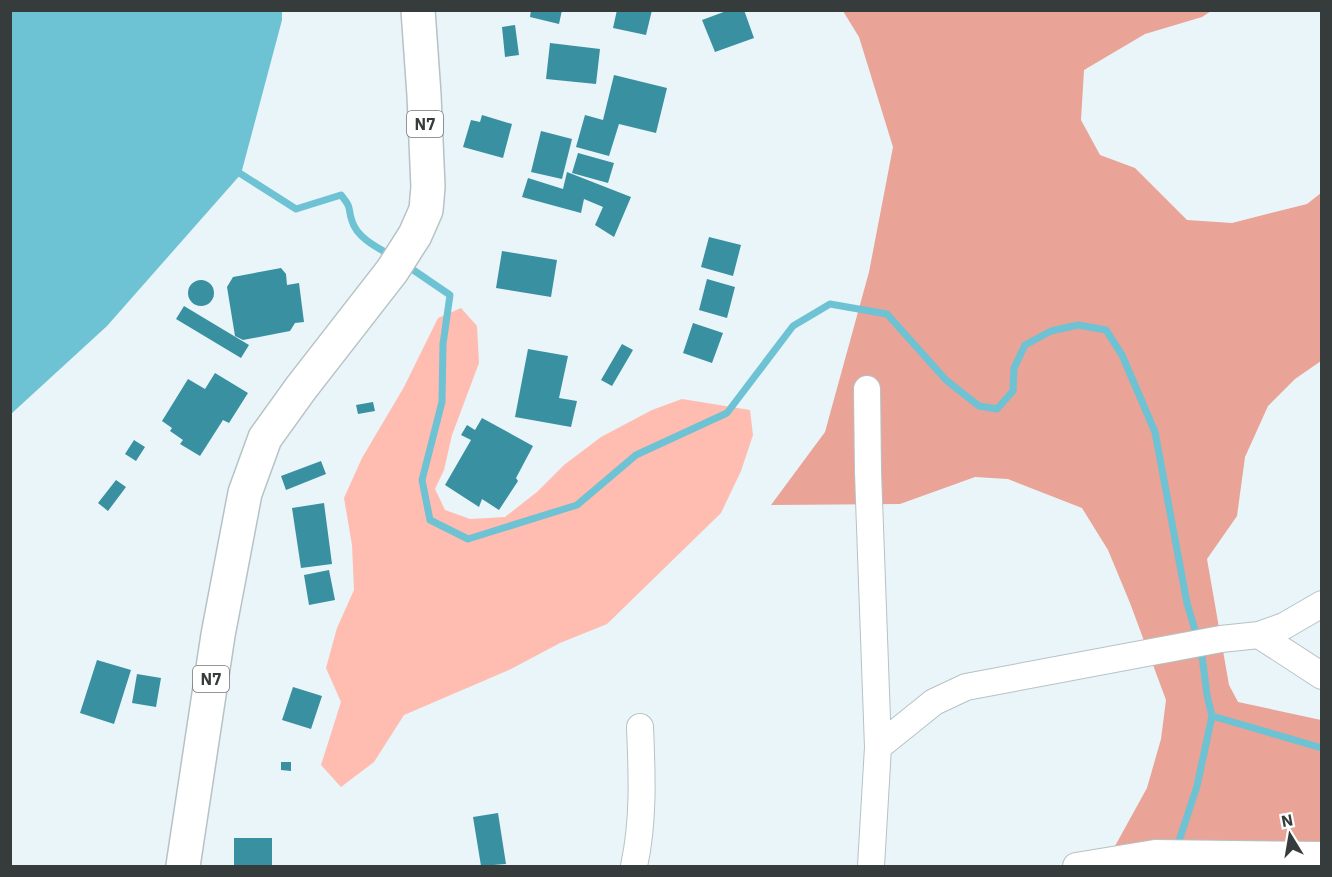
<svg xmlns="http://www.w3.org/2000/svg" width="1332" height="877" font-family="'IBM Plex Sans',sans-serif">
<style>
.green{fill:#ffbcb1}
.forest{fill:#e9a397}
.water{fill:#6dc2d3}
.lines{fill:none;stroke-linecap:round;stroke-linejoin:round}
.stream{stroke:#6dc2d3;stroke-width:7}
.building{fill:#3990a1}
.minor-casing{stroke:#b6c2c5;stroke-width:28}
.trunk-casing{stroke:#b6c2c5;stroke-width:36}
.minor{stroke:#fff;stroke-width:26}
.trunk{stroke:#fff;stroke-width:33}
.labels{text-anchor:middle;stroke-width:4.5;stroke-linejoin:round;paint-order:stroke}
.shield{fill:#fff;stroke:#727676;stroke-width:1.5}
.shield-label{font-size:16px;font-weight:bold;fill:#363b3c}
</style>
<rect width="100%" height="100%" fill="#e9f5f8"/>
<path class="green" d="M461,308L477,326L479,363L452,435L444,470L435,489L445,510L470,519L505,517L537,492L564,465L601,437L652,410L682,399L750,410L753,435L741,471L721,513L607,624L560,643L511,669L404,715L374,762L341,787L321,765L341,702L326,668L337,628L354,590L352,545L344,498L362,458L404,387L438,318Z"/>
<path class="forest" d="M843,11H1211L1202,17L1145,34L1084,70L1081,120L1100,155L1135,168L1187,220L1232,223L1307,204L1321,193V361L1295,379L1268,406L1245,457L1237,516L1207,559L1229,685L1238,702L1321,720V866H1104L1147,788L1161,739L1166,700L1130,603L1108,550L1082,508L1008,479L975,477L900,504L771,505L825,432L869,272L893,147L859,37Z"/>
<path class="water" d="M11,10L282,11V20L241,174L107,326L11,414Z"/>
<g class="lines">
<path class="stream" d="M241,174L296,209L341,195C353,210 347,206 352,221C357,238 378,248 392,256
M406,265L450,295L443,344L442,402L422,480L430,520L468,539L577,505L636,455L727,413L793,326L830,304L887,314L946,380L979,406L997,409L1013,391L1014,368L1025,345L1051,331L1078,325L1106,330L1122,355L1155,432L1187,603L1197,637
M1212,716L1322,748
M1177,847L1197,786L1212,716L1207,695L1201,648"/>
</g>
<path class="building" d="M531,10H562L559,24L530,17Z
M617,10H652L646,35L613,28Z
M729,10H744L754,38L715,52L702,20Z
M515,25L519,55L505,57L502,27Z
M550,43L600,49L596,84L546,79Z
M614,75L667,88L656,133L619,124L609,156L576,147L585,115L603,120Z
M482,115L512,124L503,158L463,147L471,120L480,122Z
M541,131L572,139L562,179L531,172Z
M578,153L614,163L608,183L572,173Z
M567,172L631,197L614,237L595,225L603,207L584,199L581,213L522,197L528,178L563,189Z
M709,237L741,245L733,276L701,267Z
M502,251L557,260L551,297L496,288Z
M281,268L286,274L287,285L299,283L304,322L295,323L290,331L243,340L235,336L227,287L233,277Z
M707,279L735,287L727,318L699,310Z
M188 293a13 13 0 1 1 26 0a13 13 0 1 1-26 0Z
M184,306L249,345L241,358L176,319Z
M693,323L723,333L712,363L683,353Z
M622,344L633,350L612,386L601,380Z
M528,349L568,356L559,398L577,401L571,427L515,417Z
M215,373L248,393L229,423L223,420L200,456L180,444L183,440L170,431L172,428L162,421L188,379L205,389Z
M373,402L375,411L358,414L356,405Z
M482,418L533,446L516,478L518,481L499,510L482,499L479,507L445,485L471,440L461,435L467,425L475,430Z
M134,440L145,447L136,461L125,454Z
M321,461L326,474L286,490L281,476Z
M116,480L126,487L108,511L98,503Z
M324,503L332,564L301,568L292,508Z
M329,570L335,600L309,605L304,575Z
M97,660L131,670L114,724L80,713Z
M137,674L161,678L156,707L132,703Z
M293,687L322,696L311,729L282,720Z
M281,762H291V771L281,770Z
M498,813L506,864L481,866L473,817Z
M234,838H272V866H234Z"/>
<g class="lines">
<defs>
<path id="minor" d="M867,389L868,472L878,747L871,866
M1259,635L1322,676
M878,747L934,702L966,687L1221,639L1259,635L1284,626L1322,604
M634,866C644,821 642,773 640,727
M1076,866L1155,853L1322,855"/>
<path id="trunk" d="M183,866L218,635L245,493L265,438L301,388L392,271L415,235L426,210L428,187L424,95L418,10"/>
</defs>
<use href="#minor" class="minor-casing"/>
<use href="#trunk" class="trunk-casing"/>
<use href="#minor" class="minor"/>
<use href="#trunk" class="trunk"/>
</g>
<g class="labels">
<g class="shield">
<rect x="407" y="111" width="36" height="26" rx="4.5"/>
<rect x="193" y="666" width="36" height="26" rx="4.5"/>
</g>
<g class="shield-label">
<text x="425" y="130">N7</text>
<text x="211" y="685">N7</text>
</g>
</g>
<rect width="1332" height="877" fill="none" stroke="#363b3c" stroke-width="24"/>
<g transform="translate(1290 835) rotate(349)" stroke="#ffffff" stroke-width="4.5" paint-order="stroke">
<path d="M0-4.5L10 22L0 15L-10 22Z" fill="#363b3c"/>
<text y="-9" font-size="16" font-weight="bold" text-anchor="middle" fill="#363b3c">N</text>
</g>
</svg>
